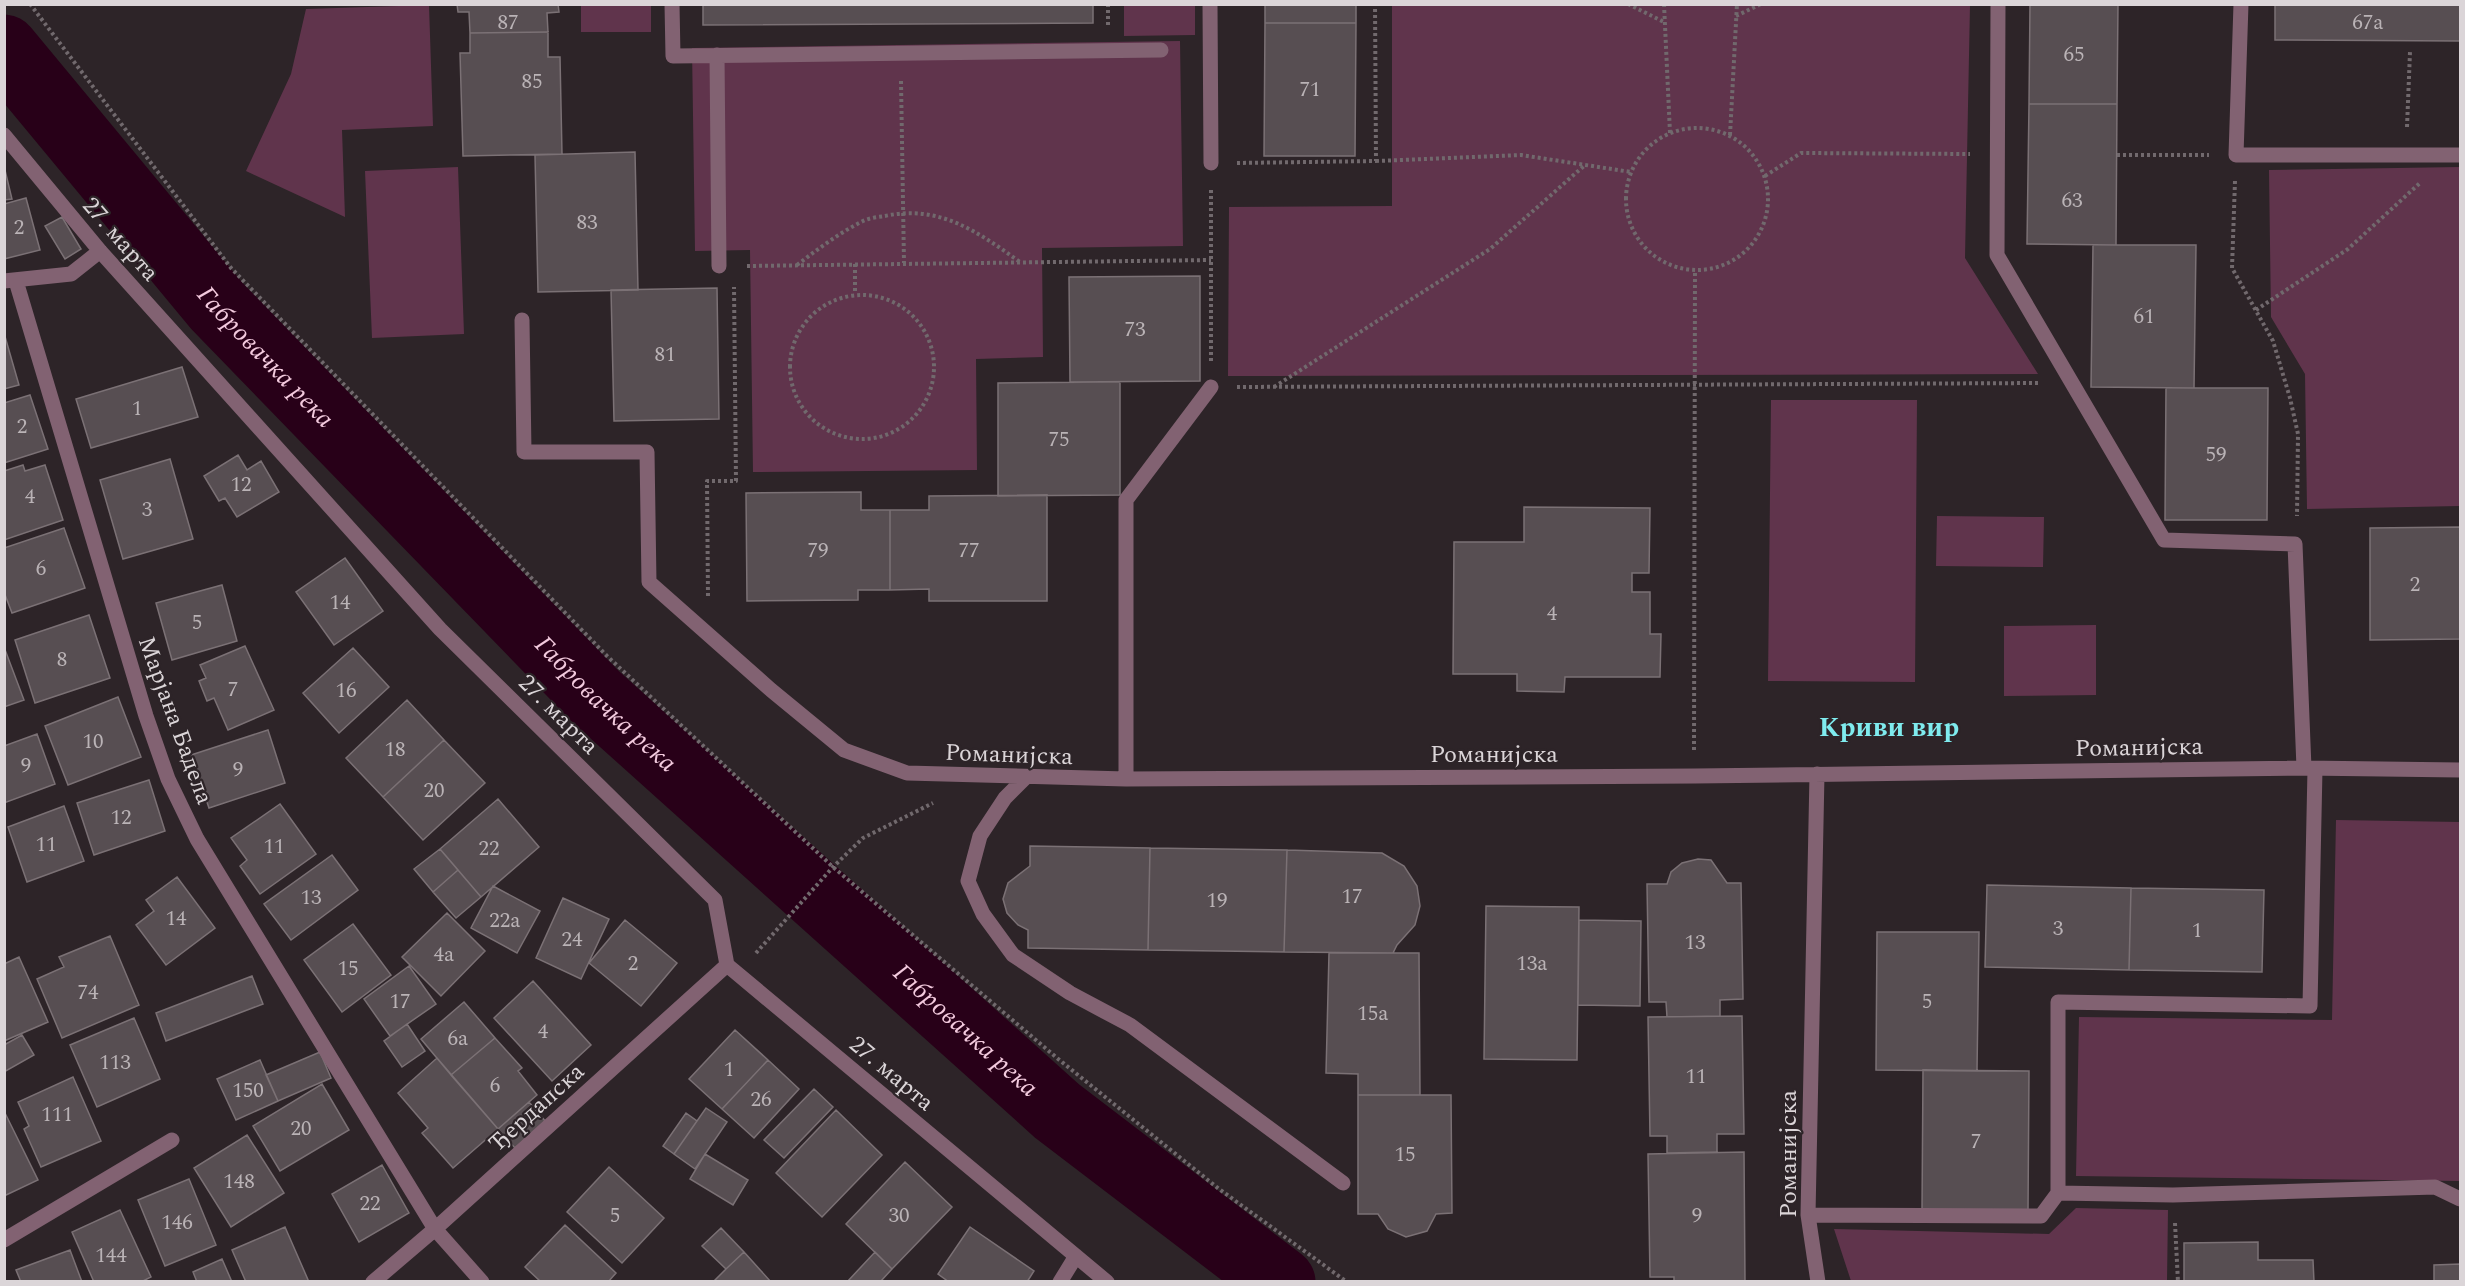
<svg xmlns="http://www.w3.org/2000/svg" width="2465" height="1286" font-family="Spectral,serif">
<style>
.green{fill:#60344c}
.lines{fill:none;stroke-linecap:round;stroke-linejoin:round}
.river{stroke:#280018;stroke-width:69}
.building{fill:#574e52;stroke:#7b7175;stroke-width:1.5}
.path{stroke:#71696d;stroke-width:4;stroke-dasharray:3 3;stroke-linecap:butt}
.minor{stroke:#826272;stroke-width:15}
.labels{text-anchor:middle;stroke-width:4.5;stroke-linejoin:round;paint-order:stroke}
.number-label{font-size:21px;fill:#bab3b6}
.street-label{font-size:24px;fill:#dbd5d8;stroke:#2d2428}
.water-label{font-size:26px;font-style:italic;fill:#f3cade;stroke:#2d2428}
.quarter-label{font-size:27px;font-weight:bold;fill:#7febee;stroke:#2d2428}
</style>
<rect width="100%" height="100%" fill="#2d2428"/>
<path class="green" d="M429,5L433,126L342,130L345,217L246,171L291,74L306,9Z
M581,5H651V32H581Z
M1124,5H1195V35L1124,36Z
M1392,5H1970L1965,258L2038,374L1228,376L1229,207L1392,206Z
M1180,41L1183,246L1042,248L1043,357L976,359L977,470L753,472L750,250L695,251L692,48Z
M458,167L464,334L372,338L365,171Z
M2460,167V506L2307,509L2305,374L2271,317L2269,170Z
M1771,400H1917L1915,682L1768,681Z
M1937,516L2044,517L2043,567L1936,566Z
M2096,625V695L2004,696V626Z
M2336,820L2460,822V1181L2076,1176L2079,1017L2332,1020Z
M2076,1208L2168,1210L2167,1281H1851L1834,1229L2049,1234Z"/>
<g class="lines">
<path class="river" id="s1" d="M4,49L217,306L596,697L1057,1111L1281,1282"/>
</g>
<path class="building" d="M457,4H558L559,12L547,13L548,32L470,33L469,12H458Z
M703,4H1093V23L703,25Z
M1265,4H1356V23H1265Z
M2030,4H2118L2117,104H2029Z
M2275,4H2460V41L2275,40Z
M1265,23H1356L1355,156H1264Z
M548,32V57H560L562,154L463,156L460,53H470V33Z
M2029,104H2117L2116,245L2027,244Z
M635,152L638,290L538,292L535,155Z
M4,166L12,199L4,200Z
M26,198L40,250L4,259V204Z
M62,217L81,249L65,259L45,226Z
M2093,245H2196L2194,388L2091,387Z
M1200,276V381L1070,382L1069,277Z
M717,288L719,419L614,421L611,290Z
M4,333L19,385L4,389Z
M182,367L198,417L91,448L76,399Z
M1120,382V495L998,496V383Z
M2166,388H2268L2267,520H2165Z
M30,395L48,449L4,463V403Z
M238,455L247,470L261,461L279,492L237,517L225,498L219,501L204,476Z
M170,459L193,539L123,559L100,480Z
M23,465L25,471L45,465L63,520L4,540V471Z
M861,492V510H890V590H858V600L747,601L746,493Z
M1047,495V601H929V589L890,590V510H929V496Z
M1524,507L1650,508L1649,573H1632V592H1650V634H1661L1660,677H1565L1564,692L1517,691V674H1453L1454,542H1524Z
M2460,527V639L2370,640V528Z
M64,528L85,588L12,613L4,592V548Z
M345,558L383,611L334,645L296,592Z
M222,585L237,641L172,660L156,603Z
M89,615L110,678L35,703L15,640Z
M245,646L274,710L228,730L214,698L207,701L199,681L206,678L200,665Z
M4,647L24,700L4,707Z
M353,648L389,687L339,733L303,693Z
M118,697L141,757L68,785L45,726Z
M407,700L444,740L383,797L346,758Z
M268,730L285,783L209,808L191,755Z
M37,734L55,784L4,803V746Z
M444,740L485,783L423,840L383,797Z
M149,780L165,831L94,855L77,803Z
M498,799L539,847L481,897L440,849Z
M280,804L316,854L260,894L240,866L247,860L231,838Z
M64,806L84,861L27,882L8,827Z
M1030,846L1150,848L1148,950L1028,948V930L1018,925L1007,913L1003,899L1008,883L1030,866Z
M1150,848L1287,850L1284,952L1148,950Z
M440,849L458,870L433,892L414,869Z
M1287,850L1382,853L1404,866L1417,886L1420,906L1415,925L1397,945L1393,953L1284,952Z
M332,855L358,890L291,940L264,904Z
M1698,859L1711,860L1727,883H1741L1743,999L1720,1000V1016L1667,1017L1666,1002H1649L1647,884H1667L1671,872L1682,863Z
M458,870L481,897L456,918L433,892Z
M177,877L215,928L166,965L136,925L154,911L146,900Z
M1987,885L2131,888L2129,970L1985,967Z
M493,886L540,911L517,953L471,928Z
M2131,888L2264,890L2262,972L2129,970Z
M563,898L609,919L581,979L536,958Z
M1486,906L1579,907L1577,1060L1484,1059Z
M447,913L485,951L441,996L402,957Z
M625,920L677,963L641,1006L589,963Z
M1579,920L1641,921L1640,1006L1578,1005Z
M353,924L391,975L342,1012L304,960Z
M1877,932H1979L1977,1071L1876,1070Z
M110,936L139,1005L62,1038L37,979L64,967L59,957Z
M1329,953H1419L1420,1095H1358V1074L1326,1073Z
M19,957L48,1022L4,1041V964Z
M409,966L436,1004L390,1036L364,999Z
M252,976L263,1004L166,1041L156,1013Z
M533,981L591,1045L552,1081L494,1018Z
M464,1002L495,1038L451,1075L421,1039Z
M1742,1016L1744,1134H1717V1152L1667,1153V1136H1650L1648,1017Z
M134,1018L160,1079L97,1107L70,1045Z
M407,1024L425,1051L402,1067L384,1041Z
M735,1030L768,1060L722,1109L689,1079Z
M22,1035L34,1055L4,1072V1045Z
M495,1038L522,1068L518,1071L537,1095L498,1129L451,1075Z
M320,1052L331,1078L278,1101L266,1075Z
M437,1058L498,1129L453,1168L422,1133L428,1128L398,1093Z
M260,1060L278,1101L236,1120L217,1079Z
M768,1060L799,1089L754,1138L722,1109Z
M1923,1070L2029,1071L2028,1212L1922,1211Z
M73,1077L101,1141L41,1167L24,1129L29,1126L18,1102Z
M322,1084L349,1130L280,1171L253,1126Z
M814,1089L833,1107L784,1158L764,1140Z
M1358,1095H1451L1452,1213L1436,1214L1427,1231L1406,1237L1388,1229L1378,1214H1358Z
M529,1102L546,1122L515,1148L498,1129Z
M706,1108L727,1122L695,1169L674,1154Z
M836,1110L882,1155L822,1217L776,1173Z
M4,1111L38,1180L4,1196Z
M686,1113L697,1121L674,1154L663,1146Z
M247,1135L284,1193L231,1227L194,1168Z
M1744,1152L1745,1282H1674V1277H1650L1648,1154Z
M705,1154L748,1180L733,1205L690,1179Z
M905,1162L952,1207L892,1269L846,1224Z
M382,1165L409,1213L359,1242L332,1194Z
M609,1167L664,1218L622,1263L567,1212Z
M189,1179L216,1245L165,1266L138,1200Z
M120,1210L151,1277L141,1282H94L72,1232Z
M565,1225L616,1273L608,1282H541L525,1267Z
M285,1227L309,1282H246L232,1250Z
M970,1227L1034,1271L1027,1282H949L938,1274Z
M721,1228L744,1252L726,1269L702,1246Z
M2258,1242V1260H2313L2314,1282H2184V1243Z
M70,1250L82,1282H21L16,1270Z
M744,1252L771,1282H713L726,1269Z
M875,1252L892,1269L880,1282H847Z
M222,1259L232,1282H197L193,1272Z
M2460,1264V1282H2434V1265Z"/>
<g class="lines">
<path class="path" d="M30,4L231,268L607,656L833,867L1057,1058L1219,1189L1347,1282
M1108,4V25
M1628,4L1664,22
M1664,4L1670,133
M1736,16L1761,4
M901,81L904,263
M2407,127L2410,52
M1626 199a71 71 0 1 1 142 0a71 71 0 1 1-142 0Z
M1730,135L1737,4
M2117,155H2209
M1376,161L1521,155L1631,172
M1237,163L1376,161L1375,4
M1765,176L1801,153L1970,154
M2235,181L2232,268L2273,341L2290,398L2298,434L2297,516
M855,264V294
M797,265C818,249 839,233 863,221C869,218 878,217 885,216C939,204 978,232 1020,262
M747,266L1211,260
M790 367a72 72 0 1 1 144 0a72 72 0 1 1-144 0Z
M2256,310L2348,249L2421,182
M1211,361V189
M1237,387L2040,383
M1274,387L1490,249L1585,165
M708,596L707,481H736L734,287
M1694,750L1695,271
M756,953L833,867L863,838L933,803
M2175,1223L2178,1282"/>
<path class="minor" d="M672,4L673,56L1161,50
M1210,4L1211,163
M1998,4L1997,255L2164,540L2295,544L2304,768
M2241,4L2236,155H2460
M717,55L719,266
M4,135L100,251L440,629L715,900L727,965L1107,1282
M4,281L71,274L100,251
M16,281L146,716L168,779L197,839L435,1229L482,1282
M522,320L524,452H647L649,582L771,690L844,750L907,773L1126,779L1695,776L2304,768L2460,770
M1817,774L1808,1215L1818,1282
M1025,778L1005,798L980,836L968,881L983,914L1013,955L1070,993L1130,1025L1343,1183
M1126,779V500L1211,387
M2058,1193V1002L2310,1006L2315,769
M1808,1215L2041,1216L2058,1193L2173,1195L2435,1187L2460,1199
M4,1240L172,1140
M373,1282L435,1229L727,965
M1060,1282L1076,1256"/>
</g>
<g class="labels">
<g class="number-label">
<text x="508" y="29">87</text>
<text x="2368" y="29">67a</text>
<text x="2074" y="61">65</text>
<text x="532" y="88">85</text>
<text x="1310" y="96">71</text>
<text x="2072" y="207">63</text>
<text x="587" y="229">83</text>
<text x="19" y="234">2</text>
<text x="2144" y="323">61</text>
<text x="1135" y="336">73</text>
<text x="665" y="361">81</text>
<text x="137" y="415">1</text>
<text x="22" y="433">2</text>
<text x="1059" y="446">75</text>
<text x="2216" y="461">59</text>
<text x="241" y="491">12</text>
<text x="30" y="503">4</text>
<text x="147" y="516">3</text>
<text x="818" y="557">79</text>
<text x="969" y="557">77</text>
<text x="41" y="575">6</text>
<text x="2415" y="591">2</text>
<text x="340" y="609">14</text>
<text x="1552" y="620">4</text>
<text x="197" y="629">5</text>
<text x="62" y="666">8</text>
<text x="233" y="696">7</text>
<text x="346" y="697">16</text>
<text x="93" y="748">10</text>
<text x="395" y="756">18</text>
<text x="26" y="772">9</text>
<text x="238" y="776">9</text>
<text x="434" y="797">20</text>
<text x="121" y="824">12</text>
<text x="46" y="851">11</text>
<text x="274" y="853">11</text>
<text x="489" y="855">22</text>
<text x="1352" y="903">17</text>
<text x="311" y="904">13</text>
<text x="1217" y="907">19</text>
<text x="176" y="925">14</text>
<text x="505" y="927">22a</text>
<text x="2058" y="935">3</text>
<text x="2197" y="937">1</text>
<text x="572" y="946">24</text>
<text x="1695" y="949">13</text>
<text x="444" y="961">4a</text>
<text x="633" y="970">2</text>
<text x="1532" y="970">13a</text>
<text x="348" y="975">15</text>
<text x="88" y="999">74</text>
<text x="400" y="1008">17</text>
<text x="1927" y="1008">5</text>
<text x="1373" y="1020">15a</text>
<text x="543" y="1038">4</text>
<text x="458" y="1045">6a</text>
<text x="115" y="1069">113</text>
<text x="729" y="1076">1</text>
<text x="1696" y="1083">11</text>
<text x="495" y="1092">6</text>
<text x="248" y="1097">150</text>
<text x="761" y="1106">26</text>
<text x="57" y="1121">111</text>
<text x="301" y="1135">20</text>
<text x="1976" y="1148">7</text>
<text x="1405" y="1161">15</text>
<text x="239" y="1188">148</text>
<text x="370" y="1210">22</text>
<text x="615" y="1222">5</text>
<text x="899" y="1222">30</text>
<text x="1697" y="1222">9</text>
<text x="177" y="1229">146</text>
<text x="111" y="1262">144</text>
</g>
<g class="street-label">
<text transform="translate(121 239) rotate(49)" y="8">27. марта</text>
<text transform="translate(559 714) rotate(45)" y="8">27. марта</text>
<text transform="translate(176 720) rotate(70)" y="8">Марјана Бадела</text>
<text transform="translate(2139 747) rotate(-1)" y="8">Романијска</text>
<text transform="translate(1009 754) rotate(2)" y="8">Романијска</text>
<text x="1494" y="762">Романијска</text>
<text transform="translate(892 1073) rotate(40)" y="8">27. марта</text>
<text transform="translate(536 1107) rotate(-42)" y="8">Ђердапска</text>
<text transform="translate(1788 1154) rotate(-90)" y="8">Романијска</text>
</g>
<g class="water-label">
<text dy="9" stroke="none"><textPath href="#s1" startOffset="404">Габровачка река</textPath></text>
<text dy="9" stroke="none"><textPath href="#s1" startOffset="890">Габровачка река</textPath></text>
<text dy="9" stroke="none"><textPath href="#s1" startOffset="1376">Габровачка река</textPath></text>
</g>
<g class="quarter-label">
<text x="1889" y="736">Криви вир</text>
</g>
</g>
<rect width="2465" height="1286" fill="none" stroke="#dbd5d8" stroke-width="12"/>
</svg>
